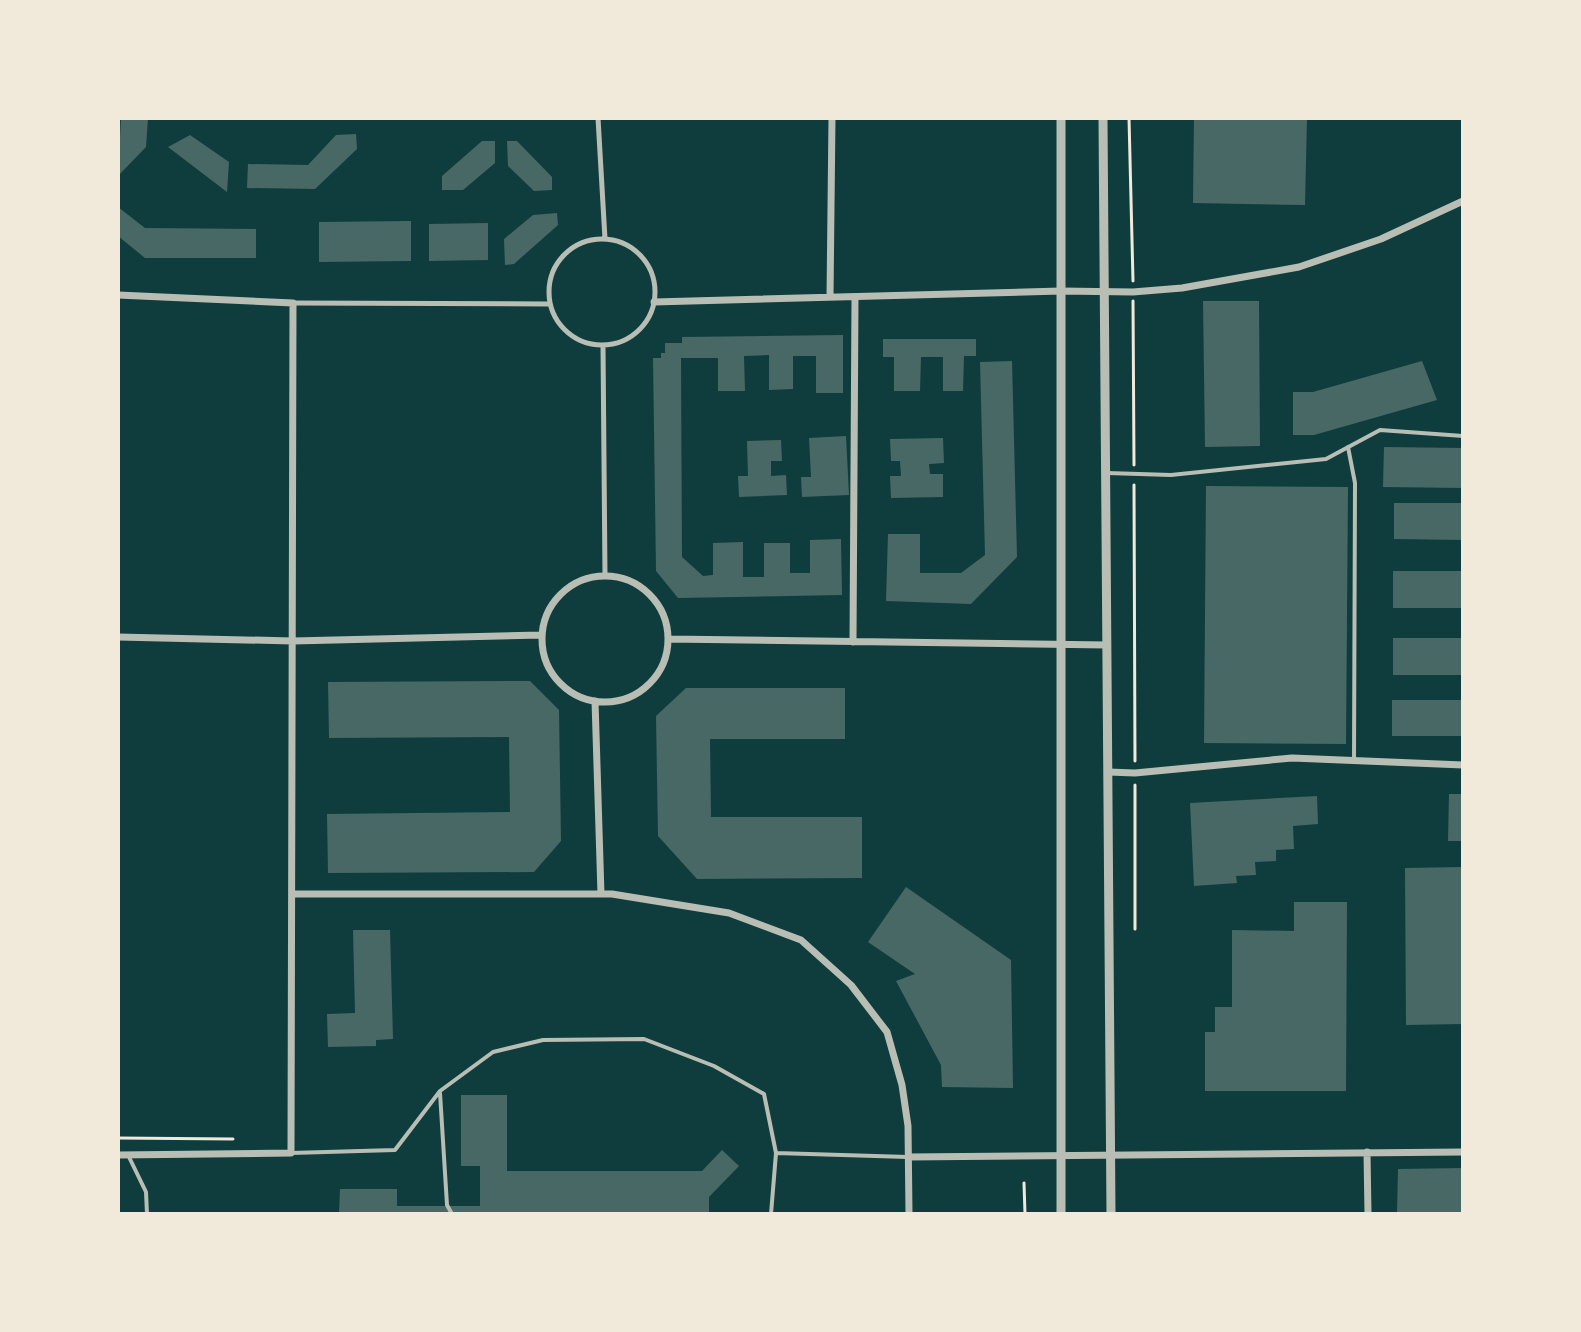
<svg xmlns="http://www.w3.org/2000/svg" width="1581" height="1332" font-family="'PT Sans Narrow',sans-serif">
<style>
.building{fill:#486865}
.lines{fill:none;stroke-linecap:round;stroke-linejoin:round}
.path{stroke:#f1e9da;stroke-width:3}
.service{stroke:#b8beb3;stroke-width:4}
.pedestrian{stroke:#b8beb3;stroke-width:5}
.minor{stroke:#b8beb3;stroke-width:7}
.tertiary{stroke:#b8beb3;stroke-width:9}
</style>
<rect width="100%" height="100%" fill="#0f3d3e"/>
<path class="building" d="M121,118H148L146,147L118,176Z
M1194,118H1307L1305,205L1193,203Z
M356,134L357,149L315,189L247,188L248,164L308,165L336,135Z
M190,135L229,162L227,192L168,147Z
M482,141H495V163L463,190H442V176Z
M507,141H517L552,177V190L534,191L508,166Z
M118,207L145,228L256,229V258H145L118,236Z
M557,213L558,225L514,264L505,265L504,239L533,215Z
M411,221V261L319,262V222Z
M488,223V260L429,261V224Z
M1203,301H1259L1260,446L1205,447Z
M843,335V393H816V356H793V389L769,390V355L744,356L745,391H718V358H681L682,557L703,576L713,575V543L743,542V577H764V543H790V573H810V540L841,539L842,595L678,598L656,571L653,358H661V353H665V343H682V337Z
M883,339H976V356H964L963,391H943V357H921L920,391H894V357H883Z
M1012,361L1017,557L971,604L886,601L888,534H920V573H961L985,555L980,362Z
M1422,361L1437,400L1314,435H1293V392H1313Z
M846,436L849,495L802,497L801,477H811L809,438Z
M943,438L944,463L929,464L930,474H943V497L891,498L890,476H901L900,461H891L890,439Z
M781,440L782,461H771V476L786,475L787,495L739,497L738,476H748L747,441Z
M1384,447L1463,448V488L1383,487Z
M1206,486L1348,487L1346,744L1204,743Z
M1394,503H1463V540L1394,539Z
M1393,571H1463V608H1393Z
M1393,638H1463V675H1393Z
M530,681L559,710L561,841L534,872L328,873L327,814L510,812L509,737L329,738L328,682Z
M686,688H845V739H710L711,817H862V878L697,879L658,836L656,716Z
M1392,700H1463V736H1392Z
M1449,794H1463V841H1448Z
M1317,796L1318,824L1293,826L1294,849L1276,850V861L1255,862L1256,875L1236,876L1237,883L1194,886L1190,803Z
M1463,867V1024L1406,1025L1405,868Z
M906,887L1011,960L1013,1088L942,1087L941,1065L896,981L915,974L868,942Z
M1294,902H1347L1346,1091H1205V1032H1215V1007H1232V930L1294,931Z
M353,930H390L393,1039L376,1040V1046L328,1047L327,1014L355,1013Z
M461,1095H507V1171H702L722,1150L739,1166L709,1197V1214H339L340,1189H397V1206H480V1166H461Z
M1463,1168V1214H1397L1398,1169Z"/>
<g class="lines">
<path class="path" d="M1129,118L1133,281
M1133,301L1134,465
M1134,485L1135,761
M1135,785V929
M118,1138L233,1139
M1024,1183L1025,1214"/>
<path class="service" d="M1348,447L1355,483L1354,760
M1107,473L1171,475L1326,459L1380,430L1463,436
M440,1093L447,1205L452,1214
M291,1153L395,1150L440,1091L493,1052L543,1040L644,1039L714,1066L764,1094L776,1153L908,1157
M129,1157L146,1192L147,1214
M771,1214L776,1153"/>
<path class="pedestrian" d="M598,118L605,239
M549 292a53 53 0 1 1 106 0a53 53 0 1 1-106 0Z
M293,303L549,304
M603,345L605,576"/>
<path class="minor" d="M118,295L293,303L291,1153L118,1155
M830,297L832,118
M654,302L1061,291L1133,292L1182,288L1299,267L1381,239L1463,201
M542 639a63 63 0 1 1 126 0a63 63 0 1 1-126 0Z
M118,637L293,641L541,635
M669,639L1107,645
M853,642L855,297
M595,701L601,894
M1108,772L1135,773L1292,758L1463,765
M292,894H612L729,913L801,940L851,985L887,1032L902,1085L908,1126L909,1214
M1367,1152L1368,1214
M909,1157L1463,1152"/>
<path class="tertiary" d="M1061,118V1214
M1103,118L1111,1214"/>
</g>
<rect width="1581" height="1332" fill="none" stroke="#f1e9da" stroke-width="240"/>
</svg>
